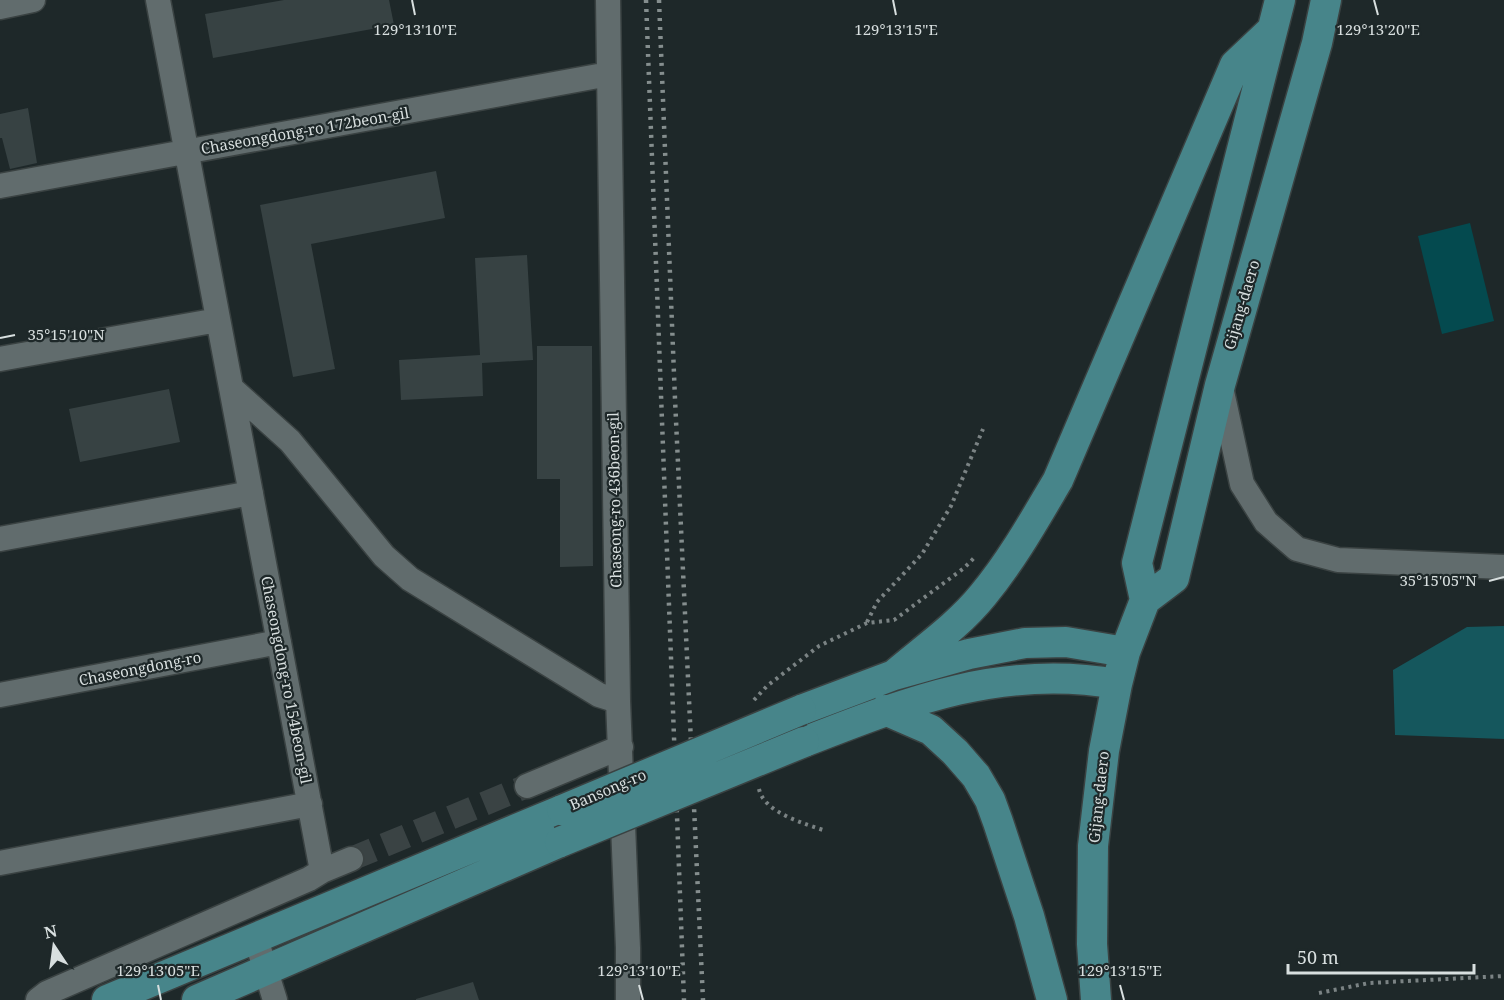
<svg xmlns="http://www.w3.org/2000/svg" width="1504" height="1000" font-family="'Noto Serif',serif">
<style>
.green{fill:#044a4f}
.forest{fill:#15575d}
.building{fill:#374243}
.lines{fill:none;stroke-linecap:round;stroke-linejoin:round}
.minor-tunnel{stroke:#3a4344;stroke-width:24;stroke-dasharray:24 12;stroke-linecap:butt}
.minor-casing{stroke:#3a4242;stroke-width:27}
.major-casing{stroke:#3a4242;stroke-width:33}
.path{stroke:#7b8384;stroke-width:4;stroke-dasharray:3 4.5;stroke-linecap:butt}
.minor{stroke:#616c6d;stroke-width:24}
.major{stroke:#47858a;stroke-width:30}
.rail{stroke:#858e8e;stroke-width:4.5;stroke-dasharray:3 6;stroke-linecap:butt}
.major-bridge-casing{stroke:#3a4242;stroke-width:33;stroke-linecap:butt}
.major-bridge{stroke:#47858a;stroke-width:30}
.ticks{fill:none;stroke:#d8dfdf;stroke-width:2}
.labels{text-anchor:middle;stroke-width:4.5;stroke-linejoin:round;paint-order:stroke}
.street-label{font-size:15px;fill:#d8dfdf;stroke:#1e2829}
.ticks-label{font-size:15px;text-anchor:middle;fill:#d8dfdf;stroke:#1e2829;stroke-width:4.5;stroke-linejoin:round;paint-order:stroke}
</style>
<rect width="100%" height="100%" fill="#1e2829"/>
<path class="green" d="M1470,223L1494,321L1442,334L1418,236Z"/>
<path class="forest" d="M1504,626V739L1395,735L1393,670L1467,627Z"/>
<path class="building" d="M284,0H389L394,25L213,58L205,14Z
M28,108L37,163L10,169L2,138H0V114Z
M436,171L445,218L311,244L335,369L293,377L260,205Z
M527,255L533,360L482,363L483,396L401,400L399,360L480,355L475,258Z
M537,346H592L593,566L560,567V479H537Z
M169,389L180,442L80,462L69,409Z
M473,982L479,1000H416V999Z"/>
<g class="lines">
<path class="minor-tunnel" d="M351,859L527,786"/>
<defs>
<path id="minor" d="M608,0L618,701L628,948V1000
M0,7L33,0
M0,186L609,74
M0,359L218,320
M1221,387L1242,484L1266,522L1297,549L1338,560L1504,567
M231,388L290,441L384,556L410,579L599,695L618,701
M0,539L251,493
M0,695L279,642
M527,786L621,747
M0,863L310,804
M322,871L351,859
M256,939L275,1000
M38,1000L47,993L309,879L322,871L158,0"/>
<path id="major" d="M1145,600L1137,563L1280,0
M894,675C923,650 958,626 983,595C1012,560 1035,519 1058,480L1235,65L1272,30
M801,710L894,675L969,654L1025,643L1066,642L1125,652
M885,710L931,730L955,752L976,776L990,800L998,822L1029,916L1052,1000
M804,742C909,701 1002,664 1117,684
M107,1000L562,810
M197,1000L560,842
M1096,1000L1092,944L1093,846L1104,751L1117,684L1125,652L1145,600L1174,578L1220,385L1317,43L1326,0"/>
</defs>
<use href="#minor" class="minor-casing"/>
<use href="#major" class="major-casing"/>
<path class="path" d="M867,622L877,602L922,554L951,506L983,429
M754,700L767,686L819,646L867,623L894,620L964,568L975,557
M759,789C764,813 806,824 826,831
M1319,993L1369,983L1504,976"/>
<use href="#minor" class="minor"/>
<use href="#major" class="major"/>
<path class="rail" d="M646,0L684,1000
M659,0L675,399L703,1000"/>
<defs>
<path id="major-bridge" d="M562,810L801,710
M560,842L804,742"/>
</defs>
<use href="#major-bridge" class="major-bridge-casing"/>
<use href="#major-bridge" class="major-bridge"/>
</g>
<path class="ticks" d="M412,0L415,15M893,0L896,15M1374,0L1378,15M0,338L15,335M1489,581L1504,577M158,985L161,1000M639,985L643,1000M1120,985L1124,1000"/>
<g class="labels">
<g class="street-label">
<text transform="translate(305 131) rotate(-10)" y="5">Chaseongdong-ro 172beon-gil</text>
<text transform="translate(1242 305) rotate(-74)" y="5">Gijang-daero</text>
<text transform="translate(615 500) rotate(-91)" y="5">Chaseong-ro 436beon-gil</text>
<text transform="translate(140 669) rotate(-11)" y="5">Chaseongdong-ro</text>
<text transform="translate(286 680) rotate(79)" y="5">Chaseongdong-ro 154beon-gil</text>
<text transform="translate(608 790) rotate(-23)" y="5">Bansong-ro</text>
<text transform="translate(1099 797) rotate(-84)" y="5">Gijang-daero</text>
</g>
</g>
<g class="ticks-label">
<text x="415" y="35">129°13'10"E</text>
<text x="896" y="35">129°13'15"E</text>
<text x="1378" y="35">129°13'20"E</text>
<text x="66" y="340">35°15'10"N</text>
<text x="1438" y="586">35°15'05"N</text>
<text x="158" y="976">129°13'05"E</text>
<text x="639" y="976">129°13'10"E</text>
<text x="1120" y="976">129°13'15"E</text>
</g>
<g transform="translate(54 946) rotate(347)" stroke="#1e2829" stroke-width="4.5" paint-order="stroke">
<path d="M0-4.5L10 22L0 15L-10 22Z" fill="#d8dfdf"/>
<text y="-9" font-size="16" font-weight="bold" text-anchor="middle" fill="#d8dfdf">N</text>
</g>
<path d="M1288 964v9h186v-9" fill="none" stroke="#d8dfdf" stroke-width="3"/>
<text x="1297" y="964" font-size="18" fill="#d8dfdf" stroke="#1e2829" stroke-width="4.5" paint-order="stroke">50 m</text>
</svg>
